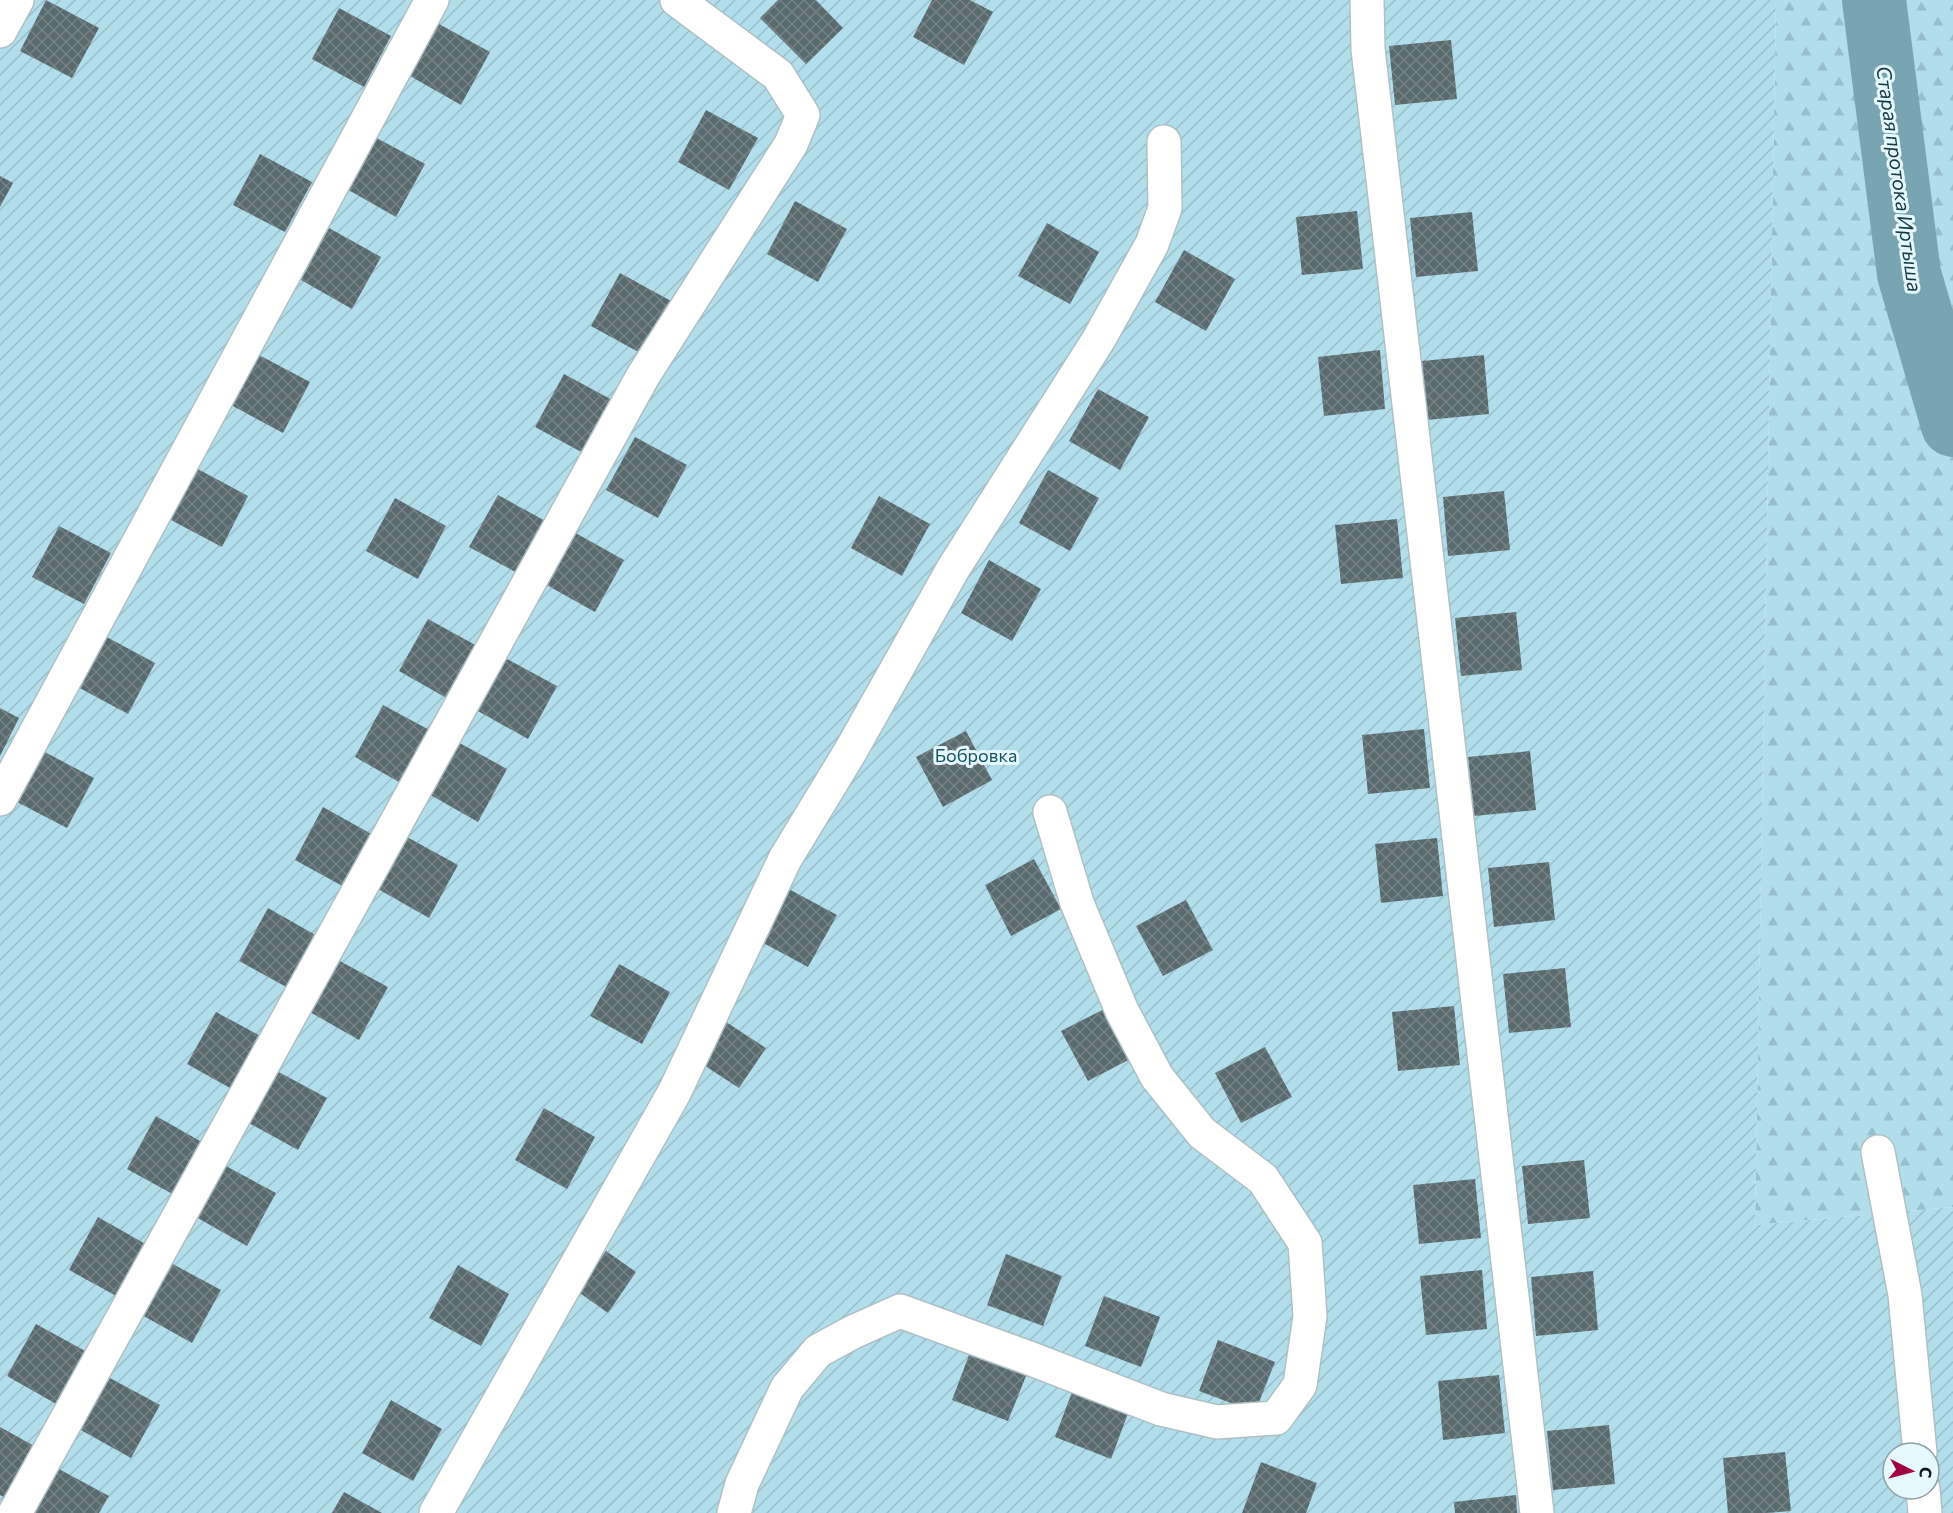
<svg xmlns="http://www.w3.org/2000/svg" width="1953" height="1513" font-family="Commissioner,sans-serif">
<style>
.forest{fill:url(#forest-firs)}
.garden{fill:url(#garden-furrows);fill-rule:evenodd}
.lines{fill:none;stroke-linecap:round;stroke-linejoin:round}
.river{stroke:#79a4b1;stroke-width:64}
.building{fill:url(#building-cross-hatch)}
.minor-casing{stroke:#adc0c6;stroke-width:36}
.minor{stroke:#fff;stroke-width:33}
.labels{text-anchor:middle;stroke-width:6;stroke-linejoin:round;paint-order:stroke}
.park-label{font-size:18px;fill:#175362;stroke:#e4f8fe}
.water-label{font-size:20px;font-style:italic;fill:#123b46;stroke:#e4f8fe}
</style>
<defs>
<pattern id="forest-firs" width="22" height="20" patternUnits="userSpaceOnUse" patternTransform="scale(1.5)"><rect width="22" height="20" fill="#b2deeb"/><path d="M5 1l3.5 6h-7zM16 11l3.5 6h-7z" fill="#98bec9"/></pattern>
<pattern id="garden-furrows" width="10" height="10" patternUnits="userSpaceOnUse" patternTransform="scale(1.5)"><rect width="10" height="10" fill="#b2deeb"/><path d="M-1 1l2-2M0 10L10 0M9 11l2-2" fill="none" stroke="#98bec9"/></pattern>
<pattern id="building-cross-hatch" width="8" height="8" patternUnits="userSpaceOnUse" patternTransform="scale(1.5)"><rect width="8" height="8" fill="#5a6b70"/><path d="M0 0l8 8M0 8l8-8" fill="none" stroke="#768286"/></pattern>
</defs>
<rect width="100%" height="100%" fill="#e4f8fe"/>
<path class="forest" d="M1776,0H1953V1207L1755,1225Z"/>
<path class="garden" d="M0,0H1776L1755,1225L1953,1207V1513H0ZM1893,1453H1929V1489H1893Z"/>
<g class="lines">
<path class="river" d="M1874,0L1909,274L1953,425"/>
</g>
<path class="building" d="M46,0L99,28L72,78L20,51Z
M778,0H816L843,28L806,64L760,18Z
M932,0H970L993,12L964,65L913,37Z
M339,8L391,36L364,87L312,59Z
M439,24L490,52L461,105L410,76Z
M1451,40L1457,99L1395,105L1389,46Z
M706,110L758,138L729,190L678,162Z
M373,136L425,164L396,217L345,188Z
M260,154L312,182L285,232L233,205Z
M0,176L13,183L0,207Z
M795,201L847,229L818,282L767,254Z
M1357,211L1363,269L1302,275L1296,217Z
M1472,212L1478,271L1416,277L1410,218Z
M1047,223L1099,252L1070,304L1018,276Z
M329,228L381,257L352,309L301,280Z
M1184,250L1235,279L1206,331L1155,302Z
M620,273L671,301L642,354L591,326Z
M1380,350L1385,409L1324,416L1318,357Z
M257,354L310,382L283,433L231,405Z
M1484,355L1489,414L1427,420L1422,361Z
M564,374L616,402L587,455L535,427Z
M1098,389L1149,417L1120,470L1069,441Z
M635,437L687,465L658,518L606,490Z
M196,468L248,496L222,547L169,519Z
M1048,470L1099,498L1070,551L1019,523Z
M1504,491L1510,550L1448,556L1443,497Z
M498,495L549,523L521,575L469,547Z
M879,496L930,524L902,576L851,548Z
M395,498L446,526L418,579L366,551Z
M1397,519L1403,578L1341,584L1335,525Z
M59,526L111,553L84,604L32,577Z
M572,531L624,560L595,612L543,583Z
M989,560L1041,589L1012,641L961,613Z
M1516,612L1522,670L1461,676L1455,618Z
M428,619L479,647L450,700L399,671Z
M103,635L155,663L128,714L76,686Z
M505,658L557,686L528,739L476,710Z
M383,705L435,733L406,786L355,757Z
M0,708L19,718L0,756Z
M1424,729L1430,788L1368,794L1362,735Z
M966,731L992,780L943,807L916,757Z
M456,741L507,769L478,822L427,793Z
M41,750L94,778L67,828L15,801Z
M1530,751L1536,810L1474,816L1468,757Z
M323,807L375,836L346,888L295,860Z
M407,837L458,865L429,918L378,889Z
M1437,838L1443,896L1381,903L1375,844Z
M1034,859L1061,909L1011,936L985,885Z
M1549,862L1555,920L1494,927L1488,868Z
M785,887L837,915L808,967L756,939Z
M1186,900L1213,950L1163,976L1136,926Z
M268,908L319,937L290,989L239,961Z
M336,959L388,987L359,1040L308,1011Z
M619,964L670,992L642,1044L590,1016Z
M1565,968L1571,1027L1509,1033L1503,974Z
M1112,1005L1138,1055L1088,1081L1061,1031Z
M1454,1006L1460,1065L1398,1071L1392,1012Z
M216,1012L268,1040L239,1093L187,1064Z
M726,1022L766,1048L739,1088L699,1062Z
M1265,1047L1292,1097L1241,1123L1215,1073Z
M275,1070L327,1098L298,1150L247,1122Z
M544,1108L595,1137L567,1189L515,1160Z
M156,1116L207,1145L178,1197L127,1169Z
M1584,1160L1590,1218L1528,1224L1522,1166Z
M224,1165L276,1193L247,1246L196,1217Z
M1475,1179L1481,1238L1419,1244L1413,1185Z
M98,1217L149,1246L120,1298L69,1270Z
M606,1251L636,1272L608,1313L577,1291Z
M1006,1254L1062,1276L1043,1326L987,1305Z
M169,1262L221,1290L192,1343L140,1314Z
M458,1265L509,1294L481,1346L429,1318Z
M1482,1270L1487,1329L1426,1335L1420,1276Z
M1593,1271L1598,1330L1536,1336L1531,1277Z
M1104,1296L1160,1317L1141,1367L1085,1346Z
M36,1324L87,1352L58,1405L7,1376Z
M1218,1340L1275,1362L1255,1412L1199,1391Z
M971,1350L1028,1371L1008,1421L952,1400Z
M1499,1375L1505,1433L1443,1440L1438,1381Z
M108,1377L160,1405L131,1458L79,1429Z
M1074,1387L1130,1408L1111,1459L1055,1437Z
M391,1400L442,1429L413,1481L362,1453Z
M1609,1425L1615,1484L1553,1490L1547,1431Z
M0,1427L38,1448L9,1500L0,1495Z
M1785,1452L1791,1511L1766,1513H1728L1723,1458Z
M1261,1462L1317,1483L1306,1513H1242Z
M57,1468L109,1496L99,1513H33Z
M344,1492L382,1513H332Z
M1516,1495L1517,1513H1455L1454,1502Z"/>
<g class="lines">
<defs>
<path id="minor" d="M1367,0L1368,49L1537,1513
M0,31L17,0
M0,799L432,0
M1878,1152L1905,1295L1920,1453
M1923,1489L1925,1513
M15,1513L643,376L791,144L803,115L778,75L677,0
M436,1513L674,1093L785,859L850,752L953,569L1099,339L1152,244L1165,208L1164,142
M734,1513L742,1484L787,1388L818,1351L853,1332L900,1311L1029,1358L1161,1409L1217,1422L1276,1418L1300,1385L1310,1316L1305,1243L1263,1179L1202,1133L1157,1077L1122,1011L1077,903L1050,812"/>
</defs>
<use href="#minor" class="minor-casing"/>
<use href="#minor" class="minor"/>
</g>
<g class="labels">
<g class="park-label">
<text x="976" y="762">Бобровка</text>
</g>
<g class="water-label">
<text transform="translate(1899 179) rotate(82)" y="7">Старая протока Иртыша</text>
</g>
</g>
<g transform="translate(1911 1471) rotate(96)"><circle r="28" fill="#e4f8fe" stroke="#8f9ea2" stroke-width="1.5"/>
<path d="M0-4.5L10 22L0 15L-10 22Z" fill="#9f0142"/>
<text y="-9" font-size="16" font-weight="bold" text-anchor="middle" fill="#101719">С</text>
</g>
</svg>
